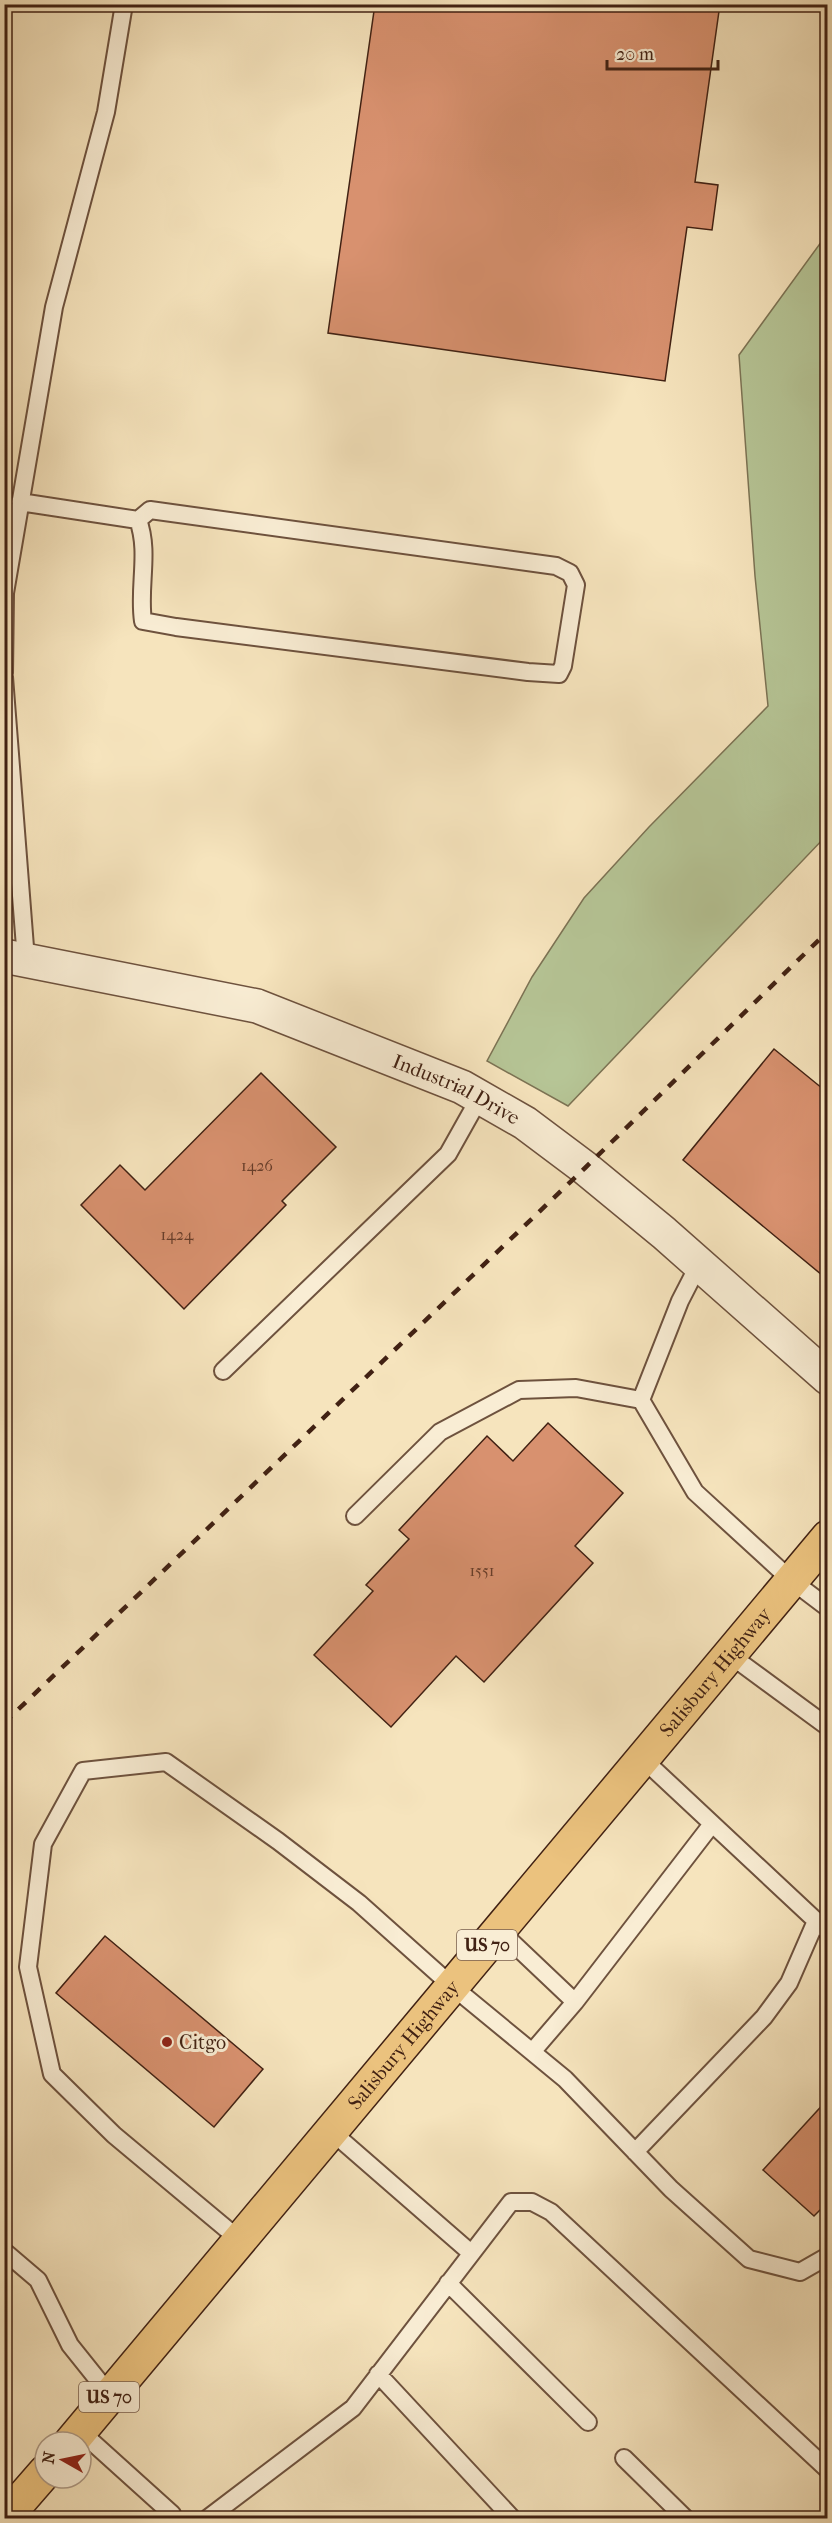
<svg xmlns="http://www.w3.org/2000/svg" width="832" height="2523" font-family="'IM FELL French Canon',serif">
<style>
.green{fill:#b6c596;stroke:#7c7354;stroke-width:1.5}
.building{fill:#d8916f;stroke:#412113;stroke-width:1.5}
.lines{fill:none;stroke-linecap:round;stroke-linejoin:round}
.service-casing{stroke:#6e523e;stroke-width:20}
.minor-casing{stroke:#6e523e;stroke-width:36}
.trunk-casing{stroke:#412113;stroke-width:36}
.service{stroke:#f9edd4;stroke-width:16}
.minor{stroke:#f9edd4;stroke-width:33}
.trunk{stroke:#ebc27e;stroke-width:33}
.rail{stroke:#412113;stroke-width:4.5;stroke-dasharray:10 10;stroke-linecap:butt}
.poi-dot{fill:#8f2418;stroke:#f9edd4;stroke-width:2}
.labels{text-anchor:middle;stroke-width:6;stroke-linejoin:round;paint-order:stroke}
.number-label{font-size:16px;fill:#673d2a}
.shield{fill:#f9edd4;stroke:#785e4d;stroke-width:1.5}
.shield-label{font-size:18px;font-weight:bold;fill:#412113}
.street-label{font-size:20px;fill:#412113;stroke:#f9edd4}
.poi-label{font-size:20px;fill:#412113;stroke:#f9edd4;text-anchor:start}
</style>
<rect width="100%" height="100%" fill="#f6e4bd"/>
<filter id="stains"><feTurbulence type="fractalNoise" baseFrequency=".00333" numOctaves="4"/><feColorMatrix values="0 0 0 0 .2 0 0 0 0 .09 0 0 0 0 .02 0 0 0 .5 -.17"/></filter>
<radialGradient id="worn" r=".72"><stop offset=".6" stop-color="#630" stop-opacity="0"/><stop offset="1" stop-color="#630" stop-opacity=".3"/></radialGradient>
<path class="green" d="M827,234V835L568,1106L487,1061L532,977L584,898L649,827L768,706L755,576L739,355Z"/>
<path class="building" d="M375,4H720L695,182L718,185L712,230L687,227L665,381L328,333Z
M774,1049L828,1093V1280L683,1160Z
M261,1073L336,1147L282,1201L286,1205L184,1309L81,1205L120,1165L145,1190Z
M548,1423L623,1493L575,1546L593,1563L484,1682L456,1656L391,1727L314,1655L373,1591L366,1585L409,1539L399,1530L487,1436L513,1461Z
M105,1936L263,2069L214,2127L56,1993Z
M828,2099V2202L814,2216L763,2170Z"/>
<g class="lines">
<defs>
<path id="service" d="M20,502L138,520L150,510L556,566L570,573L576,585L563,666L559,674L528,672L176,627L143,621C138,587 150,552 138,520
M4,673L5,593L54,307L106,112L124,4
M4,677L26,960
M699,1264L680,1301L641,1400L695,1492L791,1580L828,1608
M223,1371L448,1154L480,1097
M355,1516L440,1432L519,1390L576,1388L641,1400
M730,1655L828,1727
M643,1759L828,1932
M500,1931L575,2002L712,1824
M532,2052L575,2002
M332,2132L471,2253
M635,2152L764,2017L789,1983L816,1921
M241,2241L114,2135L52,2074L28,1967L43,1844L83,1771L166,1762L278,1841L359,1903L452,1986L565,2079L671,2189L749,2259L800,2272L828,2256
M4,2251L38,2280L70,2345L110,2395
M448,2283L588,2422
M378,2374L512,2518
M80,2431L172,2514L173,2518
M624,2458L685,2518
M208,2518L353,2408L511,2202H532L551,2212L828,2470"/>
<g id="minor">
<path id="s1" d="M4,956L257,1006L462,1087L525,1123L585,1168L664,1233L828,1378"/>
</g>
<g id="trunk">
<path id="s2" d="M71,2442L828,1537"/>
<path d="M5,2518L45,2472"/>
</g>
</defs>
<use href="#service" class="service-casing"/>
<use href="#minor" class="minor-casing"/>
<use href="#trunk" class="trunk-casing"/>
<use href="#service" class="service"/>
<use href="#minor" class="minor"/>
<use href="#trunk" class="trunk"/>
<path class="rail" d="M4,1723L585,1168L828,931"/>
</g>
<circle class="poi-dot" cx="167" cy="2042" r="6"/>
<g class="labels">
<g class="number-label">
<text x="257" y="1171">1426</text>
<text x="177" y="1240">1424</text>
<text x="482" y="1576">1551</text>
</g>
<g class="shield">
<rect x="457" y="1930" width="60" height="30" rx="4.5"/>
<rect x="79" y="2382" width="60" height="30" rx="4.5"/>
</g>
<g class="shield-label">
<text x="487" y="1951">US 70</text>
<text x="109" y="2403">US 70</text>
</g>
<g class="street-label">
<text dy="7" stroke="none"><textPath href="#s1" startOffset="474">Industrial Drive</textPath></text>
<text dy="7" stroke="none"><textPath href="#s2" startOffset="1004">Salisbury Highway</textPath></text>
<text dy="7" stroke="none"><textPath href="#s2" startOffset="518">Salisbury Highway</textPath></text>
</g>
<g class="poi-label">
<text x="179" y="2049">Citgo</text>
</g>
</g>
<rect width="832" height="2523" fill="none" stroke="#f6e4bd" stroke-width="24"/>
<rect x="6" y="6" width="820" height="2511" fill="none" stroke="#412113" stroke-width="3"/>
<rect x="12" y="12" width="808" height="2499" fill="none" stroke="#412113" stroke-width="1.5"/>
<g transform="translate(63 2460) rotate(279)"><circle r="28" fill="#f9edd4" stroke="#af9b87" stroke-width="1.5"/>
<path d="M0-4.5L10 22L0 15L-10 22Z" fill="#8f2418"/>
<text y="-9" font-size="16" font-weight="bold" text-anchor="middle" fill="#412113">N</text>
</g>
<path d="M607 60v9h111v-9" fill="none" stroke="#412113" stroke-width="3"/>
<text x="616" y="60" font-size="18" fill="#412113" stroke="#f9edd4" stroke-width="4.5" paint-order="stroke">20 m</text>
<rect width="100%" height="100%" filter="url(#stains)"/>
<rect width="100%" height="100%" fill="url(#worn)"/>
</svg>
